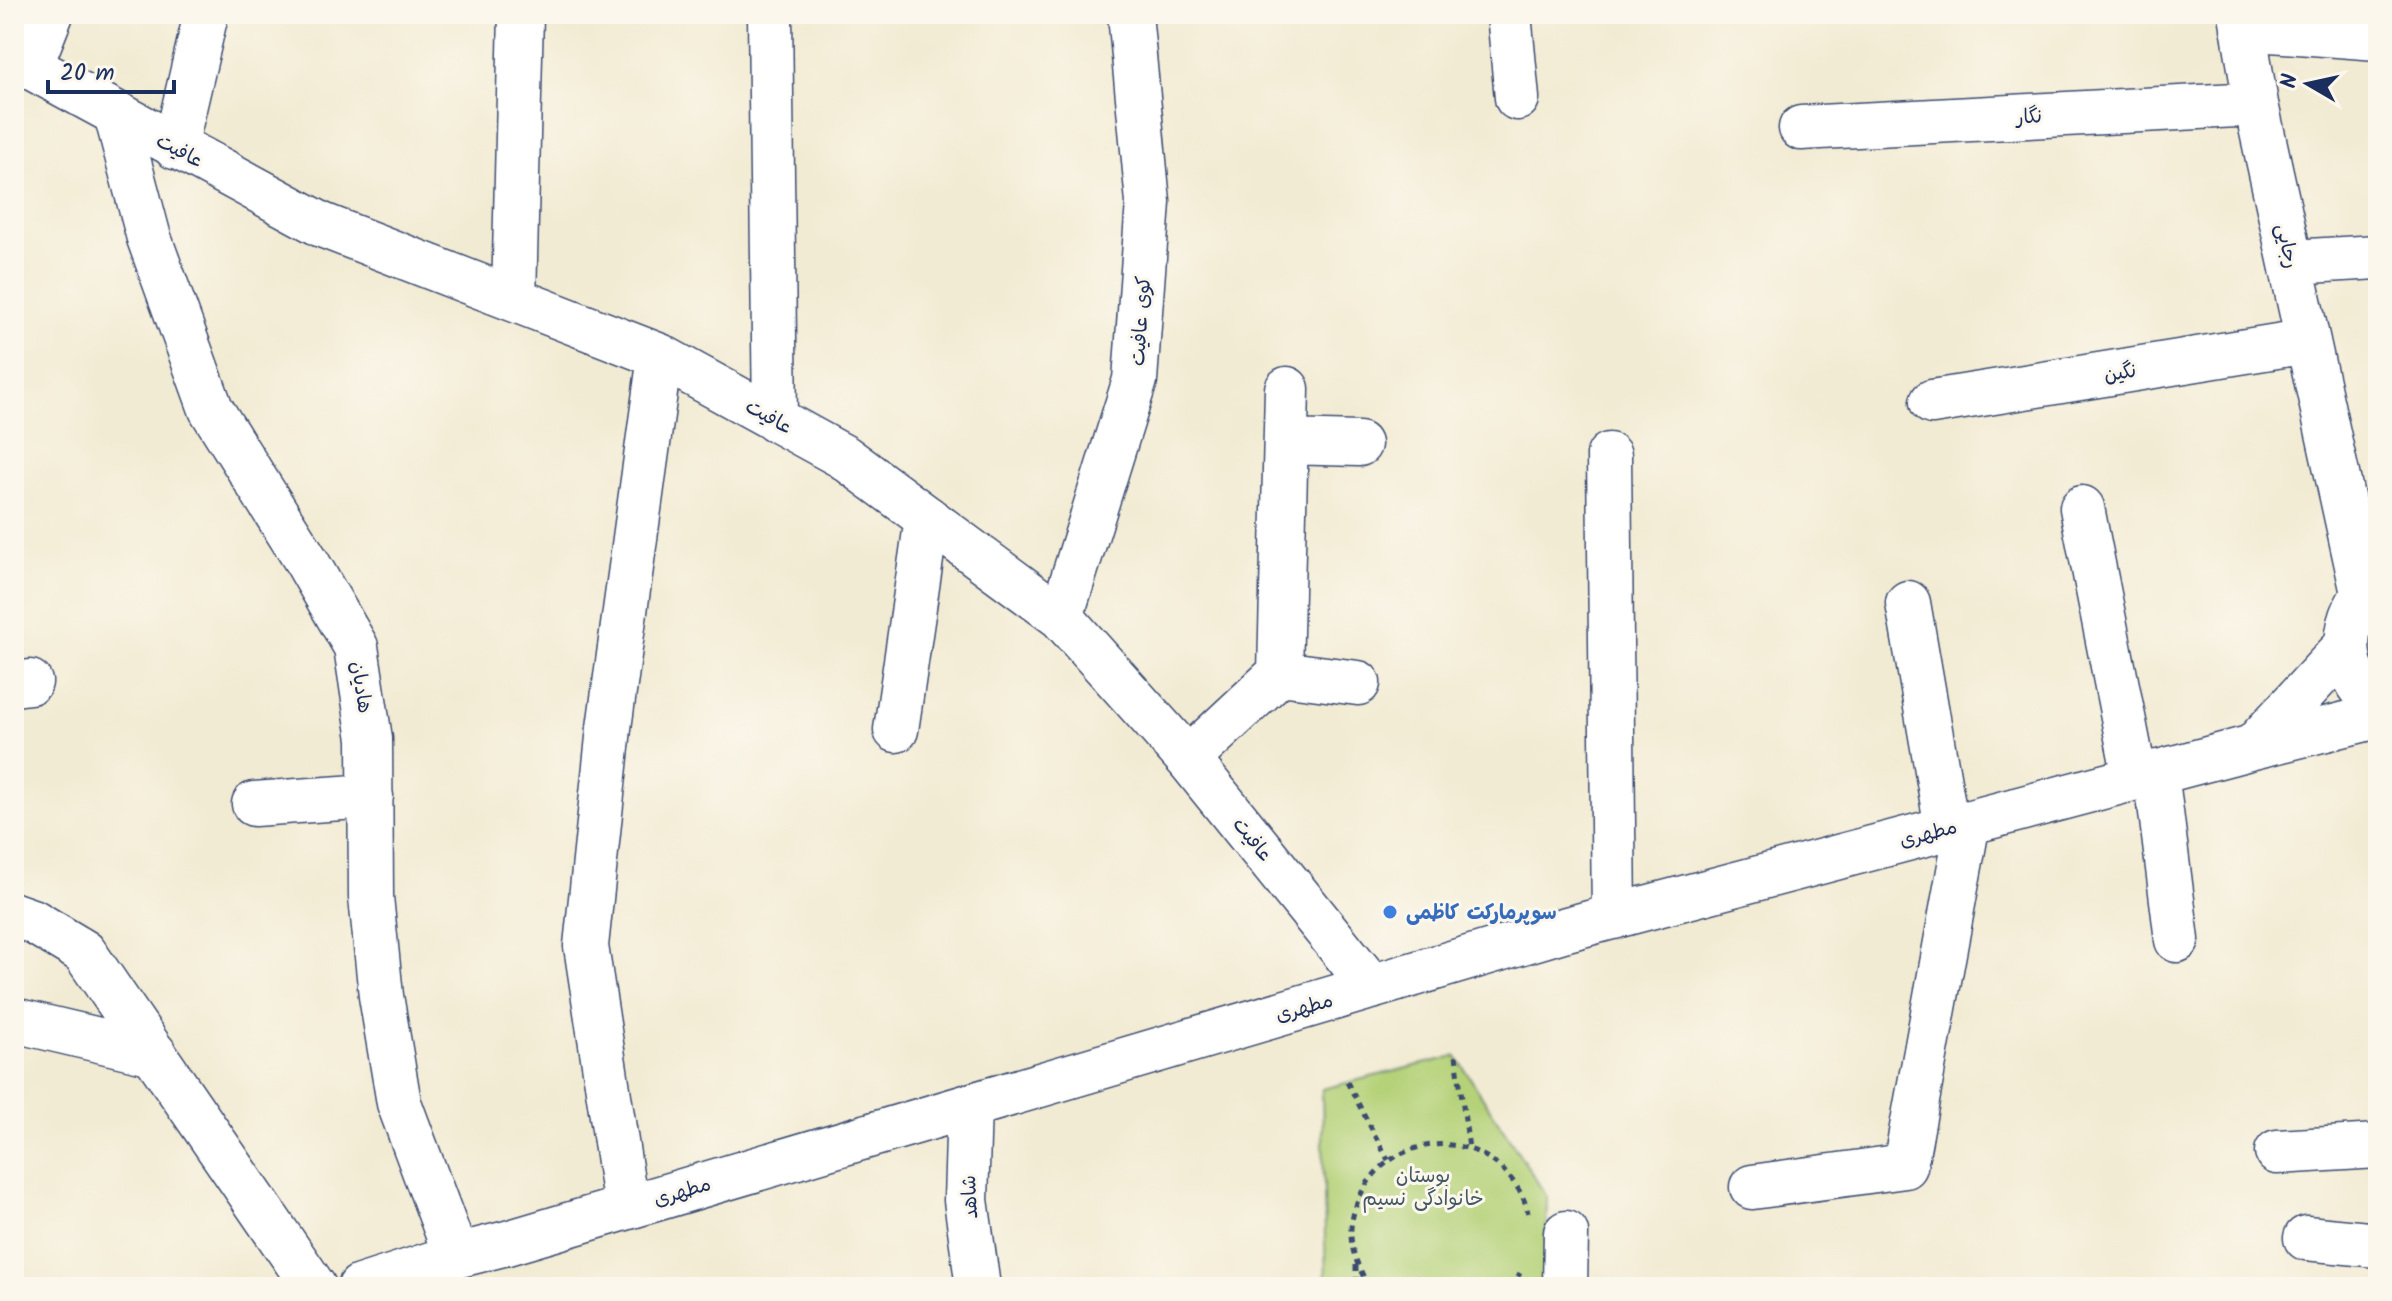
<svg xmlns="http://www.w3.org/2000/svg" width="2392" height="1301" font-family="Kalam,'Playpen Sans Arabic',sans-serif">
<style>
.green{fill:#b5d279;stroke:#68806c;stroke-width:2}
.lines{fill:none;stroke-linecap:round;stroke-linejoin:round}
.minor-casing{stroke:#3b4b70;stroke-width:47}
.path{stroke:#3b4b70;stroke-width:5;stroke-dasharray:6 6;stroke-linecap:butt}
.minor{stroke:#fff;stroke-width:44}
.shop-dot{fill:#3f7fe0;stroke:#fbf7ec;stroke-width:3}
.labels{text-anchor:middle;stroke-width:6;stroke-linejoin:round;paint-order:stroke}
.street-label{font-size:20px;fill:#1b2f5e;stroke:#fbf7ec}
.shop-label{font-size:20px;font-weight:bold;fill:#366cbe;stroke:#fbf7ec;text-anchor:start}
.park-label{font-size:20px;fill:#425865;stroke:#fbf7ec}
</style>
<rect width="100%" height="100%" fill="#fbf7ec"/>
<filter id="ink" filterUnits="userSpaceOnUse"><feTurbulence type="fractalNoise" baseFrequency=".0125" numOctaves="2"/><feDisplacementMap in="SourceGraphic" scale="16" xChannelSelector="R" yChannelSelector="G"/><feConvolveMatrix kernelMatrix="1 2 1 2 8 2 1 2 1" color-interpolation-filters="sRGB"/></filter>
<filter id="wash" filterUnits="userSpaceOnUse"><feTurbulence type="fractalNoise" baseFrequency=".006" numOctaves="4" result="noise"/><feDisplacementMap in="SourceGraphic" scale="32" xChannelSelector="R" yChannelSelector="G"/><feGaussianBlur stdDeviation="1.8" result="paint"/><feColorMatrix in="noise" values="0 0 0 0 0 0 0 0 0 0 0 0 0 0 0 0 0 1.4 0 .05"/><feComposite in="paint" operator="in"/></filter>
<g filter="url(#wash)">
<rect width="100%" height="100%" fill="#f2ebd3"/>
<path class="green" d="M1456,1056L1547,1197L1545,1287H1326L1322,1089Z"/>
</g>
<g filter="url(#ink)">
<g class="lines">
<defs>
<path id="minor" d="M770,14L775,420
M1509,14L1517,98
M2241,14L2256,104L2363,593
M2243,28L2378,38
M14,58L322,225L660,356L844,457L1061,617L1188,759L1372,987
M30,67L51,14
M116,114L149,238L211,409L307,562L356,647L370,739L371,897L381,996L399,1103L456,1256
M1801,128L2256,104
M175,147L206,14
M2291,262L2378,257
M514,299L521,14
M1932,402L2308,341
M1286,442L1359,444
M1609,455L1614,917
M2082,508L2135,778
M2378,577C2340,615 2334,669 2378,706
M1908,603L1947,828
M1061,617L1135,380L1148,202L1130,14
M1280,673L1358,683
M14,684L30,682
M896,730L927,518
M2253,747L2347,645
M1188,759L1280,673L1287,389
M2156,772L2177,940
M254,804L371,796
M14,915L34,922L84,952L314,1287
M14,1020L154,1053
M969,1106L966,1200L978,1287
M2277,1152L2378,1146
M1752,1187L1905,1166L1968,822
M626,1207L586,946L609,728L660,356
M2306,1238L2378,1245
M360,1287L456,1256L507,1243L1563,930L2253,747L2378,716
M1565,1287L1566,1233"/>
</defs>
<use href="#minor" class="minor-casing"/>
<path class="path" d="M1456,1056L1469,1148
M1347,1082L1388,1160
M1356,1265V1287
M1369,1287C1360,1270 1352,1255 1351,1236C1350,1222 1355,1206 1361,1194C1388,1140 1461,1127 1504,1171C1515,1182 1525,1197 1528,1213
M1512,1287L1520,1273"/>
<use href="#minor" class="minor"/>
</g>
</g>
<circle class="shop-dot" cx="1390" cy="912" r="8"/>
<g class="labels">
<g class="street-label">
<text transform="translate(2029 116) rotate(-3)" y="7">نگار</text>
<text transform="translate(180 150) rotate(28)" y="7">عافیت</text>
<text transform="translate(2288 246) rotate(78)" y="7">رجایی</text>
<text transform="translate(1140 321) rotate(-86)" y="7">کوی عافیت</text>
<text transform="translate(2120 372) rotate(-9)" y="7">نگین</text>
<text transform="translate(769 416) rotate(29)" y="7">عافیت</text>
<text transform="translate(362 687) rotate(81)" y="7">هادیان</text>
<text transform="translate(1928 833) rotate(-15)" y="7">مطهری</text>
<text transform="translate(1253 839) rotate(51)" y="7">عافیت</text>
<text transform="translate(1304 1007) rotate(-16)" y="7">مطهری</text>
<text transform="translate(682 1191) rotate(-17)" y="7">مطهری</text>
<text transform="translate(969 1197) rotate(-93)" y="7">شاهد</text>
</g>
<g class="shop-label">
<text x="1406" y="919">سوپرمارکت کاظمی</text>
</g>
<g class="park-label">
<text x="1423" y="1182">بوستان<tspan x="1423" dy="23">خانوادگی نسیم</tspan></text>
</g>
</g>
<rect width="2392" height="1301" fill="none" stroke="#fbf7ec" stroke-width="48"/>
<g transform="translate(2308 84) rotate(279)" stroke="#fbf7ec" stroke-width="6" paint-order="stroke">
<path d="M0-6L14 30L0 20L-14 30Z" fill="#1b2f5e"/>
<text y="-12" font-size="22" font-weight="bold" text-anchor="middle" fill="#1b2f5e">N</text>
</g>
<path d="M48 80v12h126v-12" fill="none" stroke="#1b2f5e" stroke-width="4"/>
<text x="60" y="80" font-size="24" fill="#1b2f5e" stroke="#fbf7ec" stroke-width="6" paint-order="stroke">20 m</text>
</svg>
